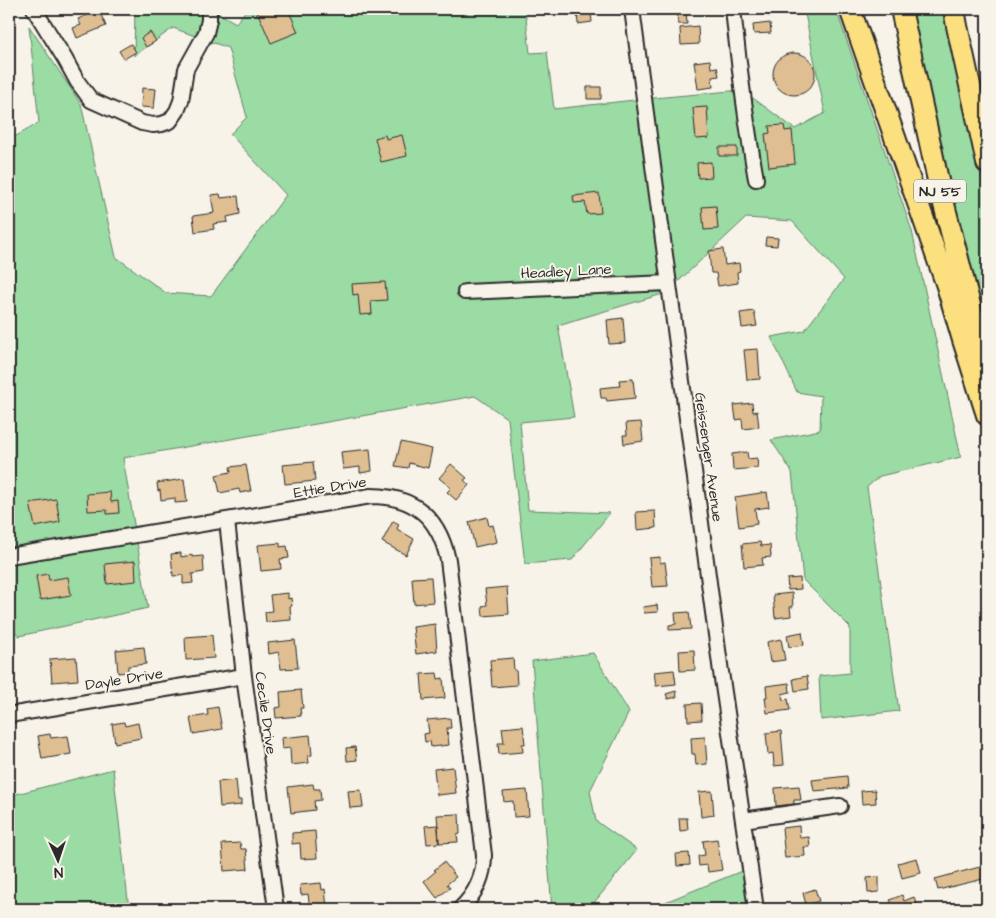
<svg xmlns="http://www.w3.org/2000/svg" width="996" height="918" font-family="'Architects Daughter',sans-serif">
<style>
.green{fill:#9bdba4;stroke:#638368}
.building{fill:#dfbf92;stroke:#2b2b2b}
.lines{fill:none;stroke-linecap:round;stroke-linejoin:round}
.minor-casing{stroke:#2b2b2b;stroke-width:18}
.highway-casing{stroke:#2b2b2b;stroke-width:24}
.minor{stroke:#f7f3e8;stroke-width:14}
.highway{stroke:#fce080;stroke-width:20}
.labels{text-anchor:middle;stroke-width:4;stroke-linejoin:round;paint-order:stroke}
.shield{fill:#f7f3e8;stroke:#686764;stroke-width:1}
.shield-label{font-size:14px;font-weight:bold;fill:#2b2b2b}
.street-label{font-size:15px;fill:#2b2b2b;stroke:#f7f3e8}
</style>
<rect width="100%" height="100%" fill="#f7f3e8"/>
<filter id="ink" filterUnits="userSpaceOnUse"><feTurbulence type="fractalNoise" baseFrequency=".02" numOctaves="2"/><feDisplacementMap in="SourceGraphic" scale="10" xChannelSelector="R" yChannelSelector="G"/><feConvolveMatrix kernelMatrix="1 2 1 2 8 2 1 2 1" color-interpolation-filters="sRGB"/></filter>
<g filter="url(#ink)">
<path class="green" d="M135,9H211L236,23L247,9H525L530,53L547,52L554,109L643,99L742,90L795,129L825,113L804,9H836L912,231L961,457L880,476L867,487L899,711L821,720L819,676L850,673V627L803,580L792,472L771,440L820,430L821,396L797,392L771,337L804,331L844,279L792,221L746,218L666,293L558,325L574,417L520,422L528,510L610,513L572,560L525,564L508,419L475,396L123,458L148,608L19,636L9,624V140L39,123L29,26L81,104L116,257L166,293L211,296L286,195L230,134L247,117L228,48L173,28L134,56Z
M909,9H945L948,28L987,199V339L947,183Z
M593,653L629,712L590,791L596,821L637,850L589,909H552L532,661Z
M113,769L129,909H9V796Z
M749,868L751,909H648Z"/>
<path class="building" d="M256,9H288L298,32L271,43Z
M767,9H795V13L768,16Z
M99,10L106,26L77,38L73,28L81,25L78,19Z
M686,11L687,24H678L677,12Z
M591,12L592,22L578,24L577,13Z
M770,23L771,33L754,34L753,25Z
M698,26L699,44L681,45L680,28Z
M150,32L156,41L146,47L141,38Z
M131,44L136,52L124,59L119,51Z
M773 74a21 21 0 1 1 42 0a21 21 0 1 1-42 0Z
M710,60L711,68L717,67L719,76L712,77L713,87L698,89L694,62Z
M9,86L15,99L9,102Z
M587,87H601V99H587Z
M142,88L156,89L154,108L141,107Z
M707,107L709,138L696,139L693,108Z
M784,125L785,131L792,130L795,164L769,167L765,134L770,133L769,126Z
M385,135L386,139L402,135L407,156L381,162L375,138Z
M719,147H737V156H719Z
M711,162L712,177L698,178L697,163Z
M599,193L601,213L587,214L585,202L574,203L573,196Z
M220,194L221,198L238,196L240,214L227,217L228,222L213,224L214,229L195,232L193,216L214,213L211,195Z
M716,206L718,229L704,230L702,207Z
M766,237L778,238L777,246L765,245Z
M723,249L725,265L739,263L740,271L737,272L738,283L718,286L716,273H711L709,251Z
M385,282L387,300L371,301L372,314L360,315L358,294L353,295L352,284Z
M754,311L757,326L742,328L740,313Z
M623,318L625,343L609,344L607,320Z
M758,349L760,379L747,380L744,350Z
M633,379L635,398L607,401L606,398H601L600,388L620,386L619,380Z
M752,403L753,412L757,411L759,427L743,429L742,419L736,420L734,405Z
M641,422L643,441L624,444L623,435H627L626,423Z
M401,442L432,449L428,468L409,463L408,468L395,466Z
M370,449L372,471L360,473V467L343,469L341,452Z
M747,452L748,459L757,458L758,468L733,470L732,454Z
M313,462L315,481L285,484L283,465Z
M451,464L467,478L464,480L469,485L456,500L447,492L451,488L439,478Z
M246,465L251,491L240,493L239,489L220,493L216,475L231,472L230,467Z
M184,479L187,502L175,503V498L161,500L160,490L158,491L157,483Z
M110,492L111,502L118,501L119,513L107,514V510L88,511L87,494Z
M767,492L769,507L755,509L757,524L739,527L735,497Z
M56,499L60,522L35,527L30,503Z
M655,511L656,528L637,530L636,512Z
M487,517L489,526L493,525L497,542L475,547L469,522Z
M393,521L399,524L397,529L414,539L406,555L382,542Z
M760,542L761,546L770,545L771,557L762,558L763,565L744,567L742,544Z
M280,543V547L287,546L289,558L280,559L281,569L261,571L258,545Z
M181,553V557L192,555V557L203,556L204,572L192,574L193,583L183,584V575L173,576L171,554Z
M660,557V563L665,562L668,586L652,587L649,558Z
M135,561L136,581L107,584L105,564Z
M48,574L49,580L68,577L71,595L40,600L36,576Z
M431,577L433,602L414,604L412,578Z
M800,578L801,589L788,590L787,579Z
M507,587L509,614L483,616L482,606L487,605L485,589Z
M288,593V599L291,598L292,606H290L291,620L266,622L265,612L272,611L270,595Z
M792,593L793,607H790L791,616L775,618L773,595Z
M657,605L658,612L644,613L643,607Z
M689,612L691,629L669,630V625L676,624L675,613Z
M435,624L437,651L416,654L413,627Z
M802,632L804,645L789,647L787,635Z
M212,635L214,658L186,660L185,637Z
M781,639L785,660L770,662L767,642Z
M295,640L298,668L281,669L279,652L269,654L268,643Z
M144,647L146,664L128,666V672L118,673L116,650Z
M694,650L695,670L680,671L679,651Z
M76,657L78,680L52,682L50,659Z
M513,658L514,670H516L517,685L492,687L490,660Z
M674,670L676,684L656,686L654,672Z
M9,672H11L12,690L9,691Z
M437,673L438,679L443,678L445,698L423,700L421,674Z
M807,676L809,689L795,691L793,679Z
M789,683L790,692L782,694L783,700L788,699L790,710L767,713L765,697H767L766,686Z
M301,690L303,708H300L301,716L276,718L275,708L281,707L280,692Z
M676,691L677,697L668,699L666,694Z
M701,703L702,720L688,721L687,704Z
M218,707L222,729L193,734L190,718L208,715L207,709Z
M450,718L451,728H447L449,745L431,747L430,741L425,742L424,734L429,733L427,720Z
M124,722L125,726L138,723L141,738L115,743L112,724Z
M523,726L525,744H522L523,752L499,754L498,743H504L502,728Z
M781,731L784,765L774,766L773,753L768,754L766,733Z
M50,734L51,738L68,736L71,754L42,759L38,736Z
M310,735L312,755L308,756L309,763L291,765L290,748L282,749L281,738Z
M705,737L707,764L696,765L695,754H692L691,738Z
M355,747L357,760L347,761L346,748Z
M453,767L456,793L437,795L434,769Z
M847,776L848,788L814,791L812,780Z
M236,780L238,800H241V805L220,807L218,782Z
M313,784L314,789H320L321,800L314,801L315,810L291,813L288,787Z
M799,786L801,800H794V804L776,806L775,788Z
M361,790L363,807L350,808L348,791Z
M527,790L529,816L514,817L513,801L504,802L503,792Z
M875,790L876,803L862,804L861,791Z
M712,791L714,815L701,817L699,792Z
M459,814L460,834L457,835L458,842L439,843L437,815Z
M679,818H687L688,830L680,831Z
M438,825L439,843L427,844L425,826Z
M799,826L800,838L809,837L810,847H804L805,856L785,858L782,828Z
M315,831L317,858L301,859L300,843L292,844V833Z
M717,839L722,870L708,872L707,865L699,866L698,856L705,855L703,841Z
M240,843L241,849H246L248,869L224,871L222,844Z
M689,853L690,865L677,866L676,854Z
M917,858L921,873L902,878L898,863Z
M444,862L456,877L447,884L450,888L437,898L424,881L436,871L434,870Z
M987,865V878L938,890L935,879Z
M879,877V892L868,893L867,878Z
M321,883L322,890L325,889L327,908L310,909L308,894L301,895L300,885Z
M815,889L819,901L806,905L803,893Z
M902,895L904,901L914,897L919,909H885L893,906L890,900Z
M251,906L252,909H231V908Z"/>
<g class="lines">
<defs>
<path id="minor" d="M34,9L65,59L77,81L91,100L142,123L153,125L162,124L170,121L177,111L181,101L186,69L206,33L209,20V9
M632,9L721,672L756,909
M733,9C739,66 746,123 756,179
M465,292L668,283
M227,521L244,676L276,909
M9,556L371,496C415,496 439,518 448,560L484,855C484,876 476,894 460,909
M9,715L244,676
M743,820L840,806"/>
<path id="highway" d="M850,9L947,286L963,340L987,415
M901,9L939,185L987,371
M954,9L957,26L987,163"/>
</defs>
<use href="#minor" class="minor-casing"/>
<use href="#highway" class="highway-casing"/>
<use href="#minor" class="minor"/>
<use href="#highway" class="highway"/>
</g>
</g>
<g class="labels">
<rect class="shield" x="914" y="179.5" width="52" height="23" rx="4"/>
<g class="shield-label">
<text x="940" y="196">NJ 55</text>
</g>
<g class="street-label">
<text transform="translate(566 271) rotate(-3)" y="5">Headley Lane</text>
<text transform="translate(709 457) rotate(82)" y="5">Geissenger Avenue</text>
<text transform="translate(330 487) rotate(-9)" y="5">Ettie Drive</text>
<text transform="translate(124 679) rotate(-9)" y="5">Dayle Drive</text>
<text transform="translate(266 713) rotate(82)" y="5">Cecile Drive</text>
</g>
</g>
<rect width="996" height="918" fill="none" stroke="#f7f3e8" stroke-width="30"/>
<rect x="15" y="15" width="966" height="888" fill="none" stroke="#2b2b2b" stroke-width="2" filter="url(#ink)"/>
<g transform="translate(58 860) rotate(177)" stroke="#f7f3e8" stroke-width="4" paint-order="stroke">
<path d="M0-4L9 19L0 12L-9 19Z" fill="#2b2b2b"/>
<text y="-8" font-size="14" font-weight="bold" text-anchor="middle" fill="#2b2b2b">N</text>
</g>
</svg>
